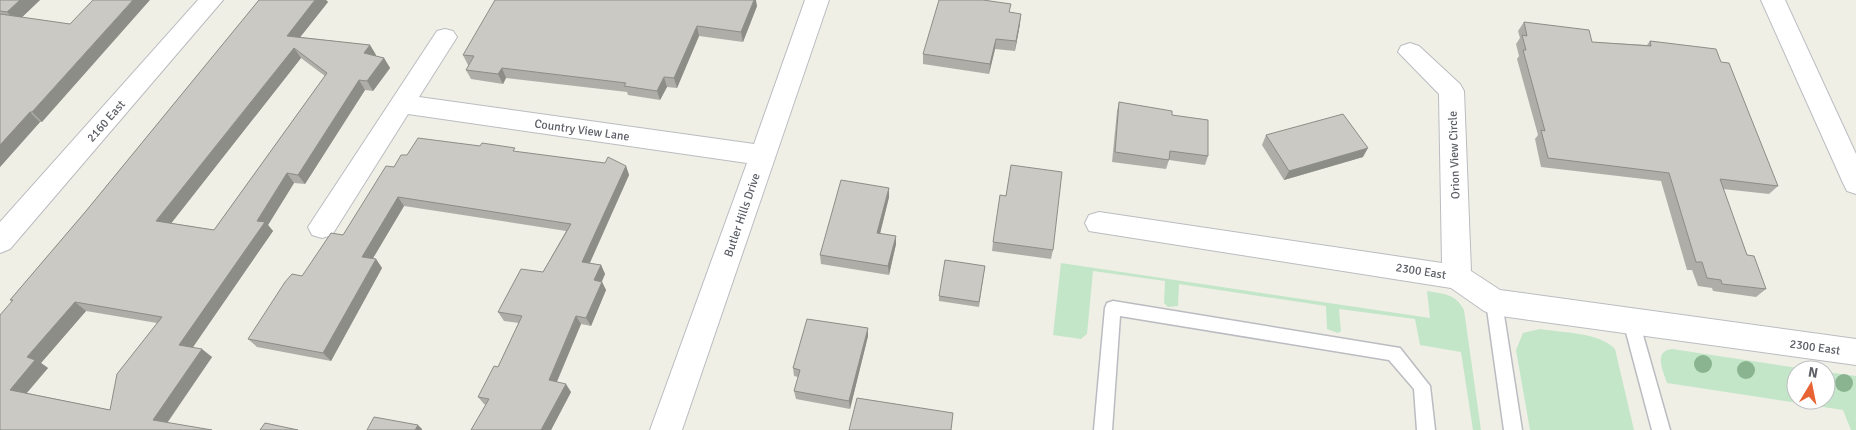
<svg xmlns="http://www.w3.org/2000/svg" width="1856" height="430" font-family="Signika,sans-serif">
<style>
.green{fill:#c3e6c9}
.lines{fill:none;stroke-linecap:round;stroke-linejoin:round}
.service-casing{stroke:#babcc1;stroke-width:3}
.minor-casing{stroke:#babcc1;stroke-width:2}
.tertiary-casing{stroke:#babcc1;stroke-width:2}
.service{fill:#fff;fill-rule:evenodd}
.minor{fill:#fff;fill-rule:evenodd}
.tertiary{fill:#fff;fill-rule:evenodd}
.tree{fill:#89b48f}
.wall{fill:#aeada8;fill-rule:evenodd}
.shaded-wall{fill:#8d8d88}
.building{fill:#cac9c3;stroke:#8d8d88;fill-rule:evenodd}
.labels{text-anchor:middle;stroke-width:4.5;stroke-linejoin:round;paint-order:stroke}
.street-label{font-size:12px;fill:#5d5f66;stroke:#fff}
</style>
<rect width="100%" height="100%" fill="#efefe6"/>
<path class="green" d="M1061,263L1430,318L1427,291C1444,294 1456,294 1464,310L1481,430H1473L1461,352L1420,345L1415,319L1339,309L1341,331L1338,333L1327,329L1326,306L1179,284L1178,306L1168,307L1164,303L1165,281L1093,271L1087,334L1081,339L1053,335Z
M1540,329C1563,333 1599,332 1615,349L1634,430H1530L1516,350L1523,333Z
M1672,349L1812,370H1796V400H1826V372L1856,376V430H1851L1843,410L1667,383C1663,371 1653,351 1672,349Z"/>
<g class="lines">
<defs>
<path id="service" d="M1494,295L1500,297L1502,302L1522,430H1504L1486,302L1488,297Z
M1113,301L1400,348L1430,386L1435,430H1417L1414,389L1389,360L1120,316L1112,430H1094L1105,308L1107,303Z
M1631,314L1637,316L1639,321L1670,430H1652L1623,321L1625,316Z"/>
<path id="minor" d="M198,0H223L10,249L0,253V222Z
M805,0H829L682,430H650L747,163L408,114L332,235L322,238L312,235L308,227L437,31L445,29L453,31L457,37L419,97L754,144Z
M1410,43L1419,46L1460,84L1464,91L1471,271L1500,290L1856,339V365L1494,315L1484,311L1451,288L1089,231L1085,223L1089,215L1099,212L1442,263L1439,94L1398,52L1401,46Z"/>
<path id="tertiary" d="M1761,0H1785L1856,154V194L1847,191L1843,183Z"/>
</defs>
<use href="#service" class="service-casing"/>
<use href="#minor" class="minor-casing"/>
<use href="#tertiary" class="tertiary-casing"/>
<use href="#service" class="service"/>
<use href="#minor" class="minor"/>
<use href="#tertiary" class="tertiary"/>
</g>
<g class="tree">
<circle cx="1703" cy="364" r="9"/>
<circle cx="1746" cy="370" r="9"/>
<circle cx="1844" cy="383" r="9"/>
</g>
<path class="wall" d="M0,0H40L22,17L42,122H40L0,167Z
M259,0H326L328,2L300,37L370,45L376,55V56L384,58L390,68L373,91L365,90L305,184L294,183L268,225L273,231L192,347L212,357L168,422L0,430L12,301L10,300L86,211ZM301,58L325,76L214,230L171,223ZM86,311L157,323L110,410L27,393L48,368L41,363Z
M757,6L743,42L699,36L677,88L667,87L660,100L628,95L627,92L506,78L503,84L471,79L466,70L469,65H468L463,55Z
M1010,12L1020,24L1015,51L995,49L989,74L923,64V54Z
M1524,22L1592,42L1647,45L1650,41L1721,62L1778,186L1769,194L1723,189L1747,255L1766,289L1756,297L1713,291L1712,288L1698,286L1692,270H1687L1661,181L1541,167L1535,139L1538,135L1517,59L1519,56L1516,44L1520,38L1518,31Z
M1119,102L1172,115L1208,156L1205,165L1169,160L1166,169L1112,162L1117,111Z
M1266,135L1363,157L1284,180L1262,145Z
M517,152L626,166L629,175L590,263L601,265L605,274L602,282L606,290L591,326L581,324L557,382L571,392L551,430H471L486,405L484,404L478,397L498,367L519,323L504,321L498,312L543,272L566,231L404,206L373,258L376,259L382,268L331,361L257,347L248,339L302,276L343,235L394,167L407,155Z
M889,188V197L880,233L896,244L889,275L821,264L820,255Z
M993,242L1053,250L1051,259L992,251Z
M985,266L979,307L939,301V296Z
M868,336L850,409L796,399L794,391L798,377L794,376L793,368Z"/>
<path class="shaded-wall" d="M20,0H40L17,22L7,12Z
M133,0H150L42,122L32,112Z
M315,0H326L328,2L294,45L287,36Z
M754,0H756L757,6L743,42L741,32Z
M1021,14L1020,24L1015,51L1016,41Z
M697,26L699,36L677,88L674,78Z
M996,39L995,49L989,74L990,64Z
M370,45L376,55L370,63L364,53Z
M294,48L301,58L166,230L156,221Z
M384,58L390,68L373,91L367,81Z
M502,68L506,78L503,84L498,74Z
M664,77L667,87L660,100L657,91Z
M359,80L365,90L305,184L298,175Z
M30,112L40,122L0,167V145Z
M1368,148L1363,157L1284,180L1289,171Z
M626,166L629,175L586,271L582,262Z
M287,173L294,183L268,225L273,231L189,353L179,345Z
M889,188V197L878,242L877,233Z
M398,197L404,206L369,265L362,257Z
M896,236V244L889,275L888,266Z
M376,259L382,268L331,361L323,353Z
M601,265L605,274L598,289L594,280Z
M602,282L606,290L591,326L586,318Z
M75,302L86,311L41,363L48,368L23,397L10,390L27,357Z
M576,316L581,324L554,388L549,380Z
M868,328V336L850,409L849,401Z
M202,349L212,357L164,427L153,420Z
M566,384L571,392L551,430H541Z
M418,425L422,429V430H415Z"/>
<path class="building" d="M0,0H20L7,12L0,11Z
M93,0H133L32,112H30L0,145V14L70,24Z
M259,0H315L287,36L370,45L364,53L384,58L367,81L359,80L298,175L287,173L257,221L265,222L179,345L202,349L153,420L212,430H0V315L13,300H10L86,211ZM294,48L327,73L214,230L156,221ZM75,302L162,317L117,374L110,410L10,390L35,360L27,357Z
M495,0H754L741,32L697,26L674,78L664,77L657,91L624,86L626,83L502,68L498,74L466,70L474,56L463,55Z
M939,0H983L1011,4L1009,12L1021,14L1016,41L996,39L990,64L923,54Z
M1524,22L1589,30L1592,42L1651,46L1650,41L1716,49L1721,62L1729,63L1778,186L1720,179L1747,255L1754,256L1766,289L1722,284L1721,280L1707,278L1702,262H1696L1669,173L1548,158L1541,130L1545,131L1523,50H1526L1522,35L1527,36Z
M1119,102L1172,111V115L1208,120V156L1170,151L1169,160L1115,152Z
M1343,114L1368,148L1289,171L1266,135Z
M418,138L480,146L482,143L515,148L513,151L605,163L608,157L626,166L582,262L601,265L594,280L602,282L586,318L576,316L549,380L566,384L541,430H471L489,399L478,397L494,366L498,367L522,316L498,312L521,269L543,272L571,224L398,197L362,257L376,259L323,353L248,339L285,282L292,274L302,276L331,233L343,235L386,166L394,167L401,155H407Z
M1011,165L1062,172L1053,250L993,242L1000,195L1006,196Z
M841,180L889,188L877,233L896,236L888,266L820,255Z
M945,260L985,266L979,302L939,296Z
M807,319L868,328L849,401L794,391L800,370L793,368Z
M857,398L953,413L951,430H849Z
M374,417L418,425L415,430H367Z
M265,423L298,430H260Z"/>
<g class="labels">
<g class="street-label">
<text transform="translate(106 121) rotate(-49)" y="4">2160 East</text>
<text transform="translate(582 130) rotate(8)" y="4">Country View Lane</text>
<text transform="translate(1454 155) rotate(-92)" y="4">Orion View Circle</text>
<text transform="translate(742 215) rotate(-71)" y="4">Butler Hills Drive</text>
<text transform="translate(1421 271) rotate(9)" y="4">2300 East</text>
<text transform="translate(1815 347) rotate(8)" y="4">2300 East</text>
</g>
</g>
<g transform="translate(1811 385) rotate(10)"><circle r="24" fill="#ffffff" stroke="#bebfc2"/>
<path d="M0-4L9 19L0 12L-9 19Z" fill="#e76334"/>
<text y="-8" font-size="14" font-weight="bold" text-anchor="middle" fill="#5d5f66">N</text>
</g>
</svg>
